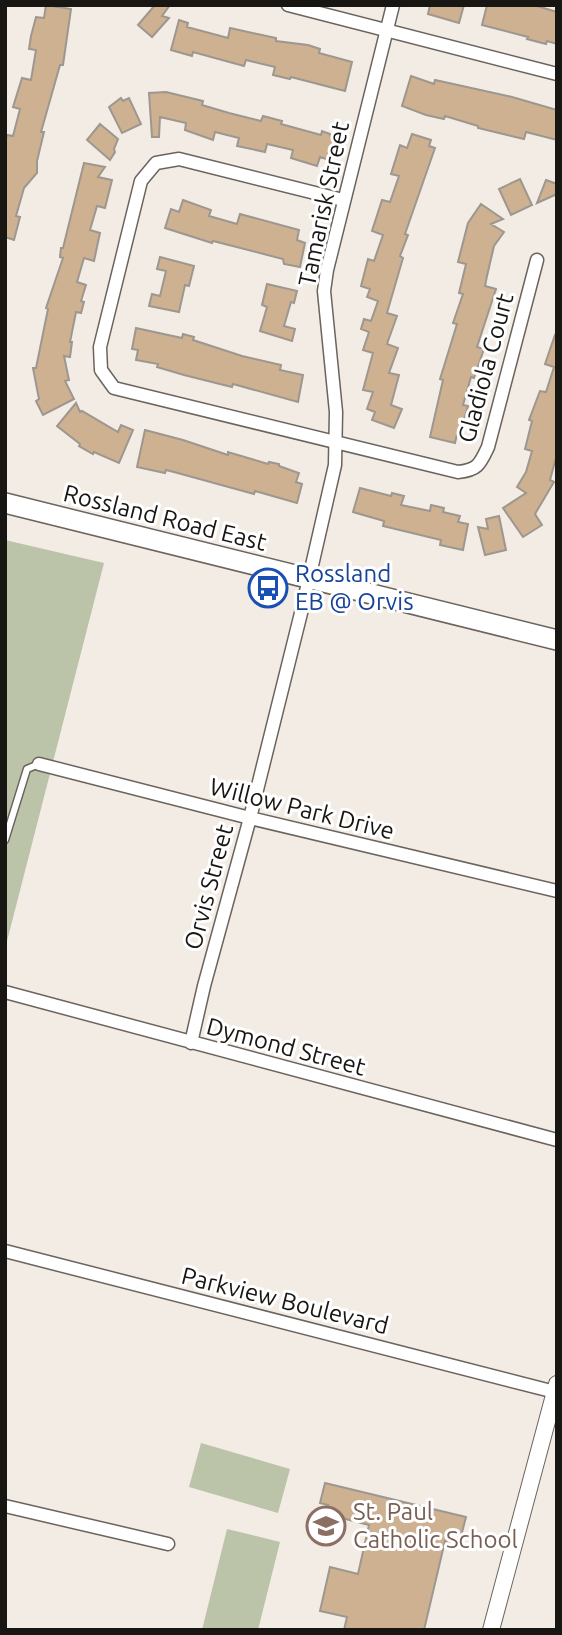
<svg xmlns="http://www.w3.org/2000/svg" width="562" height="1635" font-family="Ubuntu,sans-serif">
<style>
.green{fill:#bbc3a9}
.building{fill:#cdb191;stroke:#9d978f;stroke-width:2}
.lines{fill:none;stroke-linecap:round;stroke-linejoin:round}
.service-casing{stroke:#6b645e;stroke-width:9}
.minor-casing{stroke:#6b645e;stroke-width:15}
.tertiary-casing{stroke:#6b645e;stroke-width:18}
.secondary-casing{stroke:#6b645e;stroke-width:22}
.service{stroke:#fff;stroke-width:6}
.minor{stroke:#fff;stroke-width:12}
.tertiary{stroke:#fff;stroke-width:16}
.secondary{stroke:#fff;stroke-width:19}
.labels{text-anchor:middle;stroke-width:6;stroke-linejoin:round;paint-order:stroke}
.street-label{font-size:24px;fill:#181613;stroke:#fff}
.transit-label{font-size:24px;fill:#164399;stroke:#fff;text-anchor:start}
.education-label{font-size:24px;fill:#785e54;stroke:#fff;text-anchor:start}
</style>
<rect width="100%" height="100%" fill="#f3ece4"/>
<path class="green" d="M5,540L104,563L5,949Z
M201,1443L290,1469L278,1513L189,1487Z
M227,1529L280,1542L258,1630H202Z"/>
<path class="building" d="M46,5L71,9L63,65H60L41,132H44L37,161V173L24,188L16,216L20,217L14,240L5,237V143L7,135L13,136L20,109L13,107L22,78L31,80L36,50L29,49L31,36L36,17L44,18Z
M155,5H170L162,16L169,18L152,37L138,25Z
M430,5H464L459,23L428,14Z
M487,5H534L557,12V44L547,41L546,44L527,39L528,37L482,25Z
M179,20L188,23L187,27L228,38L230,28L276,38V41L308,45L320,49L319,53L352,62L345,91L291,77L290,79L273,75L275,67L246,60L244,66L193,52L192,56L171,50Z
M411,76L434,84L435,80L512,97L557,110V140L526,132L524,139L478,128V126L445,116L444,119L426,115L402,106Z
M166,92L203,101L202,105L229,113L261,121L263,116L282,121L281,124L321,135L322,131L330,134L331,138L336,140L329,160L320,157L317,166L291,158L293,150L267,144L265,152L237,146L239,138L215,132L213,140L185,130L186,123L160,117L159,137H152L149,93Z
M121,98L123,101L129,98L141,124L122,133L109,107Z
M100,124L118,139L114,149L115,152L110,160L87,140Z
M412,134L431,140L429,146L435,148L405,234L408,235L400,256L403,258L387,313L397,316L387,344L398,348L389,373L399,375L391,405L402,409L394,428L372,420L375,412L367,409L373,392L363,390L373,353L363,350L369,332L361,329L364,319L371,321L378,301L367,297L370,289L361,286L368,259L374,261L383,235L372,231L382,200L390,202L399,176L391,174L400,145L407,148Z
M84,163L105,167L98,177L112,180L105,208L97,206L90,230L100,233L94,261L84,258L77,282L86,285L81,301L84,302L81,313L76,312L70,342H72L70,357L64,356L69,380L65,381L74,399L43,415L36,401L39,399L33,368H36L48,309L46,308L63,258L60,257L61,248H63Z
M520,179L532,205L511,215L499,189Z
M546,180L557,184V194L537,203Z
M183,200L211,210L209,216L237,224L240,214L299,230L297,240L305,243L300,267L284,264L283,259L213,241L212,243L165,228L171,209L179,212Z
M481,204L503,219L491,224L504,232L494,246L487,276L485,286L496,289L477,347L484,349L474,378L471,377L463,405L468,406L461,431L458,430L455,443L430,437L443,380L440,379L457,324L453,323L463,294L459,293L466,264L458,262L468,223Z
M160,257L194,266L189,286L185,285L179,312L149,306L152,294L160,296L166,271L157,269Z
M267,284L297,291L294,303L291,302L284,326L295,329L292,341L260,331L267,307L262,305Z
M136,328L182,338L183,334L194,337L193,340L242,356L281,365L280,370L303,375L298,402L233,384L232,387L184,375L157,367L158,364L136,360L138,350L132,349Z
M555,335L557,336V454L550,480L554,482L535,514L542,525L523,537L503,508L526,493L517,487L526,472L532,451L525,449L532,421L529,420L540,391L546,392L554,367L545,364Z
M76,403L80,412L82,411L118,432L121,425L133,430L119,463L94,452L93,454L79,446L80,444L57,426Z
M145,430L183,440L228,455V452L268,464L269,462L279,464V466L299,473L296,482L302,484L297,503L255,491L254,494L174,472L166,470L165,473L137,467Z
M360,488L391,496L392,493L404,496L401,505L430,511L431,505L444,508L443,512L460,516L458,522L468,524L463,550L440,545L441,540L383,526L384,521L353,512Z
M499,516L506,550L485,555L478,527L488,529L486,519Z
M325,1483L466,1517L459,1544L445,1541L424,1630H344L347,1617L320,1611L330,1567L358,1574L369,1525L326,1514L328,1505L320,1503Z"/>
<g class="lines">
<defs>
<path id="service" d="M5,840L27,769L39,764"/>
<path id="minor" d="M288,5L557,74
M343,200L179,159L156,163L141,181L100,347L101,370L114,388L458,472C478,470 480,464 488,447L537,260
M39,764L250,818L557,891
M5,992L557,1140
M191,1043L204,986L250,818L302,609L335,465L336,412L324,291L327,270L393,5
M5,1251L555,1392
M5,1506L168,1544"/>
<path id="tertiary" d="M491,1630L557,1384"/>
<path id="secondary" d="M5,503L557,640"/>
</defs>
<use href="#service" class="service-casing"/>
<use href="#minor" class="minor-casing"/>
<use href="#tertiary" class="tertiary-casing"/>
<use href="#secondary" class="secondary-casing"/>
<use href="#service" class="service"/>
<use href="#minor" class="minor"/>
<use href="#tertiary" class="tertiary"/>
<use href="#secondary" class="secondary"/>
</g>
<defs>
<symbol id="bus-ring" viewBox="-11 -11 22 22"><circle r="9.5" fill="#fff" stroke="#1a4fb4" stroke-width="1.5"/><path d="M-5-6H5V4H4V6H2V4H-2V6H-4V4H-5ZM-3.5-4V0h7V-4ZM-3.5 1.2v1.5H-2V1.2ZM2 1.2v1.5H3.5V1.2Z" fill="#1a4fb4"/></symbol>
<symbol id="school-ring" viewBox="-11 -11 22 22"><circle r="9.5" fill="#fff" stroke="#8d6e63" stroke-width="1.5"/><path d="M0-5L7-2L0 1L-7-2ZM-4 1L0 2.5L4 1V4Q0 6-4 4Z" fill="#8d6e63"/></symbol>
</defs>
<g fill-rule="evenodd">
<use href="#bus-ring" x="246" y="566" width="44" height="44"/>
<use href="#school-ring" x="304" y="1504" width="44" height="44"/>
</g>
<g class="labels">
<g class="street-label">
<text transform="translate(324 204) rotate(-78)" y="8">Tamarisk Street</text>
<text transform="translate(486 368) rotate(-75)" y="8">Gladiola Court</text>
<text transform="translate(165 518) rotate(14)" y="8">Rossland Road East</text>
<text transform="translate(302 809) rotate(14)" y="8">Willow Park Drive</text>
<text transform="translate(209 887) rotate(-75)" y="8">Orvis Street</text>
<text transform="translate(286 1047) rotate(15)" y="8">Dymond Street</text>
<text transform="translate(285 1301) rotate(14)" y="8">Parkview Boulevard</text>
</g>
<g class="transit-label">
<text x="295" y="582">Rossland<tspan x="295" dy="28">EB @ Orvis</tspan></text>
</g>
<g class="education-label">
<text x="353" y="1520">St. Paul<tspan x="353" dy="28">Catholic School</tspan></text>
</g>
</g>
<rect width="562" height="1635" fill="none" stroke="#181613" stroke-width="14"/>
</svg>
